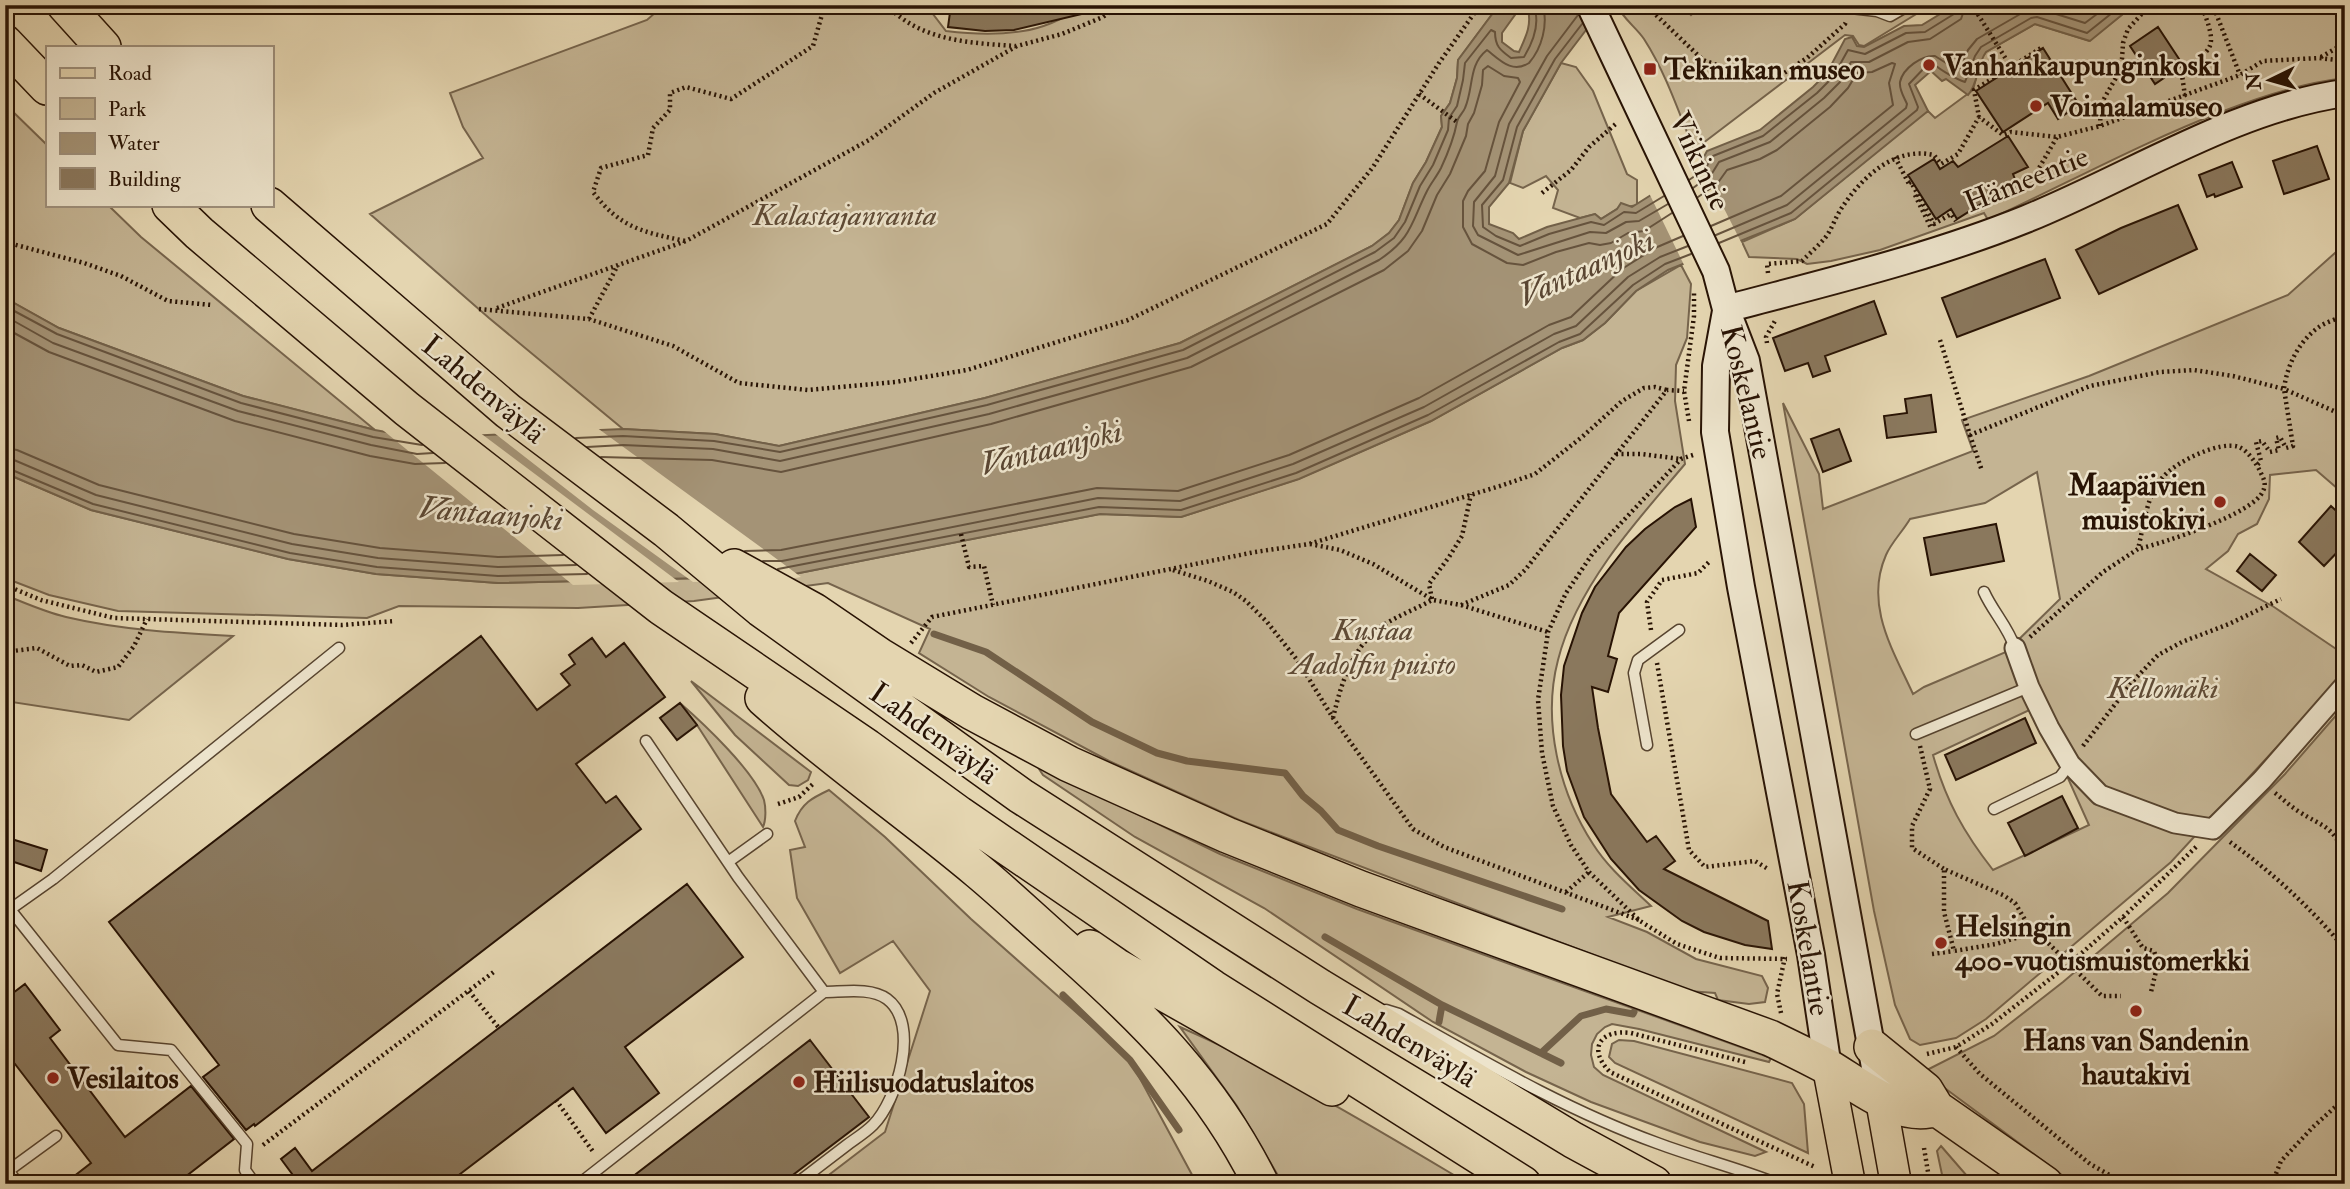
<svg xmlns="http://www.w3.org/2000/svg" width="2350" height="1189" font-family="'IM FELL Double Pica',serif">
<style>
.green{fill:#c4b493;stroke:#76644c;stroke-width:2;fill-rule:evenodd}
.water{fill:#a49376;stroke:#726048;stroke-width:2;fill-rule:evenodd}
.pier{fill:#e4d5b0}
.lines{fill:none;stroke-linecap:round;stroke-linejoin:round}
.shore{stroke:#66533d;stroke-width:2}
.stream{stroke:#726048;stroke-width:7}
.building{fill:#8a785d;stroke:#281304;stroke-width:2}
.lane-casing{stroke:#57442f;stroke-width:13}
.street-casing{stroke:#57442f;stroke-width:23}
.secondary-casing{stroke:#281304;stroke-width:30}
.primary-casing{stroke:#281304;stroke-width:33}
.highway-casing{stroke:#281304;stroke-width:38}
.path{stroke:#281304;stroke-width:4.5;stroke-dasharray:2 3.5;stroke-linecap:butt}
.lane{stroke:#ede4cc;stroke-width:10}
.street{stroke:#ede4cc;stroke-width:19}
.secondary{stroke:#ede4cc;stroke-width:26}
.primary{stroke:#e4d5b0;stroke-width:30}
.highway{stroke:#e4d5b0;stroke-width:35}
.poi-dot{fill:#8f2418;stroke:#ede4cc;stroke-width:2.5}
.labels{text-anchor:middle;stroke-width:5;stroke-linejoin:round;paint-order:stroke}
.poi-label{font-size:30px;font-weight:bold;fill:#281304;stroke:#ede4cc;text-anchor:start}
.street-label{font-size:30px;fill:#281304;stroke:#ede4cc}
.park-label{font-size:30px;font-style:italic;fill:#5f4b36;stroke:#ede4cc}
.water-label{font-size:32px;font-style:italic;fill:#5a4632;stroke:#ede4cc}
</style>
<rect width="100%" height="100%" fill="#e4d5b0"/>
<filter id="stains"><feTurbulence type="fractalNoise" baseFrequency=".00286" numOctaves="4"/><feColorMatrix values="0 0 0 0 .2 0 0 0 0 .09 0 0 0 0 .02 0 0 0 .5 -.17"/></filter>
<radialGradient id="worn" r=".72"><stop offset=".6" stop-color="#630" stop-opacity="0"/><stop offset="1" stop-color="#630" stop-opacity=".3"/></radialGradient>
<path class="green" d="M664,5H926L946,31C971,34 999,35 1023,31C1046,28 1069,15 1090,5H1499L1458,60L1457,78L1450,103L1441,116L1442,127L1426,162L1413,183L1399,220L1389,233L1372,246L1180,343L985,398L779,446L715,434L623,429L489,318L370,214L483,158L463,127L450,93L647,20Z
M1617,5H1682L1691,15L1702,5H1931L1864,46L1859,45L1853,36L1845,35L1694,150C1679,113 1666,73 1644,39C1636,27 1623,19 1617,5Z
M2134,5H2190L2197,8L2203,5H2345V78C2302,83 2262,96 2221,112C2141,143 2066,184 1988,220L1984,213L1880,250L1831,261L1807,264L1797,259L1749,257L1742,242L1795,219L1918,118L1928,111L1935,118L1973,90L1981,59L1986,52L2035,24L2089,41Z
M1561,63L1576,67L1593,91L1627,174L1637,180V205L1617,209L1601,219L1595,214L1580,218L1553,208L1558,190L1546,176L1523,188L1510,183L1523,131Z
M5,104L47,145V205H108L141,237L375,430L243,396L59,328L5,298Z
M2345,244V495L2316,470L2270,475L2269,499L2257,524L2238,534L2228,551L2206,569L2274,607L2345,655V673L2171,862L1986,1019L1956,1038L1920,1045L1910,1039L1895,1005L1874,911L1783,403L1819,474L1823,509L1973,451L1962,420L2089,376L2288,295ZM2037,472L2060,599L2006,652L1924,687L1913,694C1893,650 1864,605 1886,555C1891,543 1903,531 1910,519L1985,503ZM2036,707L2089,825L1993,870C1964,833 1946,801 1933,755Z
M1681,265L1691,284L1687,338L1676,365L1675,401L1685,464C1659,495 1631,526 1608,559C1587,589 1567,624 1558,660C1542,721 1559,792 1593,844C1608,868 1631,887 1651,906L1608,917L1647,932L1696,959L1762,976L1768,988L1765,1002L1749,1004L1718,1000L1715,993L1688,991L1239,820L1109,761L989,697L919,653L930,629L828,583L694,601L578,608L399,606L367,618L118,611L49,595L5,578V473L91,510L288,559L376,574L498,583L784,576L1100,514L1181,517L1298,479L1431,421L1562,348L1583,340L1605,323L1636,291Z
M5,595C25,603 45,612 66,617C121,630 177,633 233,636L129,720L5,701Z
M691,681L811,772L808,780L798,786L789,785L735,735Z
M680,703C704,724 754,771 764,800C766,808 766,820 763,827L697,725Z
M2345,705V1184H2074L1923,1072L1994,1036L2063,982L2168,893L2285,774Z
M1043,768L1220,854L1357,909L1771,1058L1769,1062L1639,1029L1612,1024L1605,1027L1597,1034L1592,1044L1591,1055L1594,1067L1603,1075L1766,1152L1755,1156L1700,1142L1591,1102L1526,1072L1433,1022L1264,908L1135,837L1043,775L1039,769Z
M829,790L885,837L971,919L1130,1060L1197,1184H817L885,1132L930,991L893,941L840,973L797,898L790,850L805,847L795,821C802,803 812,798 829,790Z
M1180,1027C1281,1071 1375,1128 1469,1184H1283L1237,1106Z
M1619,1040L1634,1041L1792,1083L1804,1104L1808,1153L1615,1063L1609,1057L1612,1044Z
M1941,1146L1974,1184H1944L1937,1151Z"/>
<path class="water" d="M1499,5H1605L1561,63L1523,131L1509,183L1489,207V224L1513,233L1519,239L1547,227L1595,214L1601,219L1617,209L1621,203L1632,207L1700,164L1707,151L1760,130L1813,87L1827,73L1845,39L1852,37L1857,46L1864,47L1904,26L1922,25L1955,5H2134L2090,41L2035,24L1986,52C1977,64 1978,85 1968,95L1946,79L1942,81L1931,71L1915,85L1928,111L1795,219L1668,270L1636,291L1605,323L1583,340L1562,348L1431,421L1299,479L1181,517L1100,514L784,576L498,583L376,574L288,559L91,510L5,473V298L59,328L243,396L375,430L419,438L623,429L715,434L779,446L985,398L1180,343L1372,246L1389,233L1399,220L1413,183L1426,162L1442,127L1441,116L1450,103L1457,78L1458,60ZM1520,8L1528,10C1532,26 1525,38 1519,52L1514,51L1502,42V33Z"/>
<path class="pier" d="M1699,159L1742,244L1685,267L1649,193Z
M379,427L419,435L479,432L679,582L573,585Z
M596,427L770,554L801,577L784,580L693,582L593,510L493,432Z"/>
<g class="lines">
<path class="shore" d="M1578,15L1547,56L1509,124L1495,176L1474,202L1473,226L1478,235L1518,255L1590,232L1606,233L1626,222L1639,221L1668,204
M1582,24L1555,59L1517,127L1503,180L1482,205L1483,227L1496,236L1520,246L1549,234L1591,222L1604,225L1624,212L1636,213L1664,196
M1689,180L1705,169L1713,156L1763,136L1817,93L1833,77L1848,50L1865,54L1906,33L1925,32L1954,14L1957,5
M1693,188L1711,175L1719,162L1770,142L1824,98L1840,82L1851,62H1869L1908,42L1930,39L1961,19L1966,5
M1698,197L1717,184L1727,170L1760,159L1777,150L1830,107L1848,88L1857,73L1872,72L1892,63L1895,64L1889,83L1893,105L1781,196L1711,226
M1716,235L1787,205L1906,108L1907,104C1904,97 1899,90 1900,82C1903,68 1922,55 1935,56L1946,63L1960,68L1968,50L1977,39L2029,9H2040L2085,23L2109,5
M1719,243L1791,213L1917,110L1918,107L1909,84L1927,65H1935C1942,71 1956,79 1965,82L1975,56L1981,47L2031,18L2037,17L2087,33L2122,5
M5,306L57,334L241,403L373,437L422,445
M5,316L53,343L238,411L371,445L417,454L433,453
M5,328L49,352L235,421L370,456L415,464L445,463
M576,438L623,436L714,441L780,452L987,405L1183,350L1375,252L1394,238L1405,222L1420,186L1433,165L1448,130L1449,118L1457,106L1463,80L1465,63L1491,30L1495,32C1495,46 1500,50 1511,58L1524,57C1533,42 1541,22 1533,5
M587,447L623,445L713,449L780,461L989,414L1187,358L1379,260C1412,238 1411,223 1427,191C1431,183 1437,176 1441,168C1448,153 1454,138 1457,122C1458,117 1463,113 1465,108C1474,87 1468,65 1487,50C1500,60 1512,74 1529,63C1542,48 1548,25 1543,5
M5,448L17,450L99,485L294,534L380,548L498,557L563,555
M601,457L712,460L781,472L991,424L1191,367L1384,270L1408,251L1422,231L1437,195L1450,174L1466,136L1468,124L1474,113L1482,85L1483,70L1488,66L1504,76L1518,78L1520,82L1499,122L1485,171L1468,191L1463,201V227L1472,244L1507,263L1523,265L1556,252L1589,243L1600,245L1611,243L1628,233L1644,231L1672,213
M5,459L14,460L96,495L292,544L378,558L498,567L576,565
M5,467L93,504L290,553L377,567L498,576L587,574
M745,551L781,550L1097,488L1178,491L1289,455L1419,398L1549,325L1571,317L1622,269L1655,248L1683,236
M763,561H782L1098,498L1180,501L1293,464L1424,407L1554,334L1576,326L1628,277L1660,257L1688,246
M778,569L1099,507L1181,510L1296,473L1428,415L1559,342L1580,334L1633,285L1665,264L1691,254"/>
<path class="stream" d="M934,634L986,652L1092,722L1157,753L1187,761L1285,773L1303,796L1321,811L1338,830L1378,846L1562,909
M1325,937L1442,1005
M1063,995L1130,1060L1179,1130
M1439,1022L1442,1005L1561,1063
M1541,1053L1581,1016L1606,1009L1633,1014L1634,1012"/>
</g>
<path class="building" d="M951,5H1085L1086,13L1014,30L985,31L948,27Z
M2158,27L2183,65L2155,84L2130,46Z
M2043,48L2079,105L2058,119L2048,103L2003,132L1976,91Z
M2008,136L2028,167L2013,174L2016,182L1957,219L1951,209L1936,219L1908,175L1934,159L1940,169L1953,161L1958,167Z
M2317,146L2329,179L2284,194L2273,161Z
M2232,162L2242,187L2215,197L2214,194L2207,197L2199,175Z
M2178,205L2197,249L2099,294L2076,250L2121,228Z
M2045,259L2060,298L1957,337L1942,298Z
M1874,301L1886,334L1825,356L1830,371L1813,377L1808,363L1785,371L1773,338Z
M1931,395L1936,432L1887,438L1884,416L1907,413L1905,399Z
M1839,429L1851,461L1823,472L1811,439Z
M1691,499L1696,527L1619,613L1608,656L1617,659L1608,692L1592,687L1598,728L1611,794L1647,842L1656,836L1675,861L1664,869L1768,921L1772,949L1745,945L1704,932L1682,921L1639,890L1611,859L1584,817L1567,771L1563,746L1561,695L1564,666L1582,613L1595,587L1626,547L1645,529L1675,507Z
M2331,506L2345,519V544L2324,566L2299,542Z
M1996,524L2004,561L1931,575L1924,538Z
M2250,554L2276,575L2262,591L2237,571Z
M481,636L537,710L570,685L561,674L575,664L569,655L592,638L606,657L624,643L665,697L576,764L606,803L616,796L641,829L255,1126L254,1124L246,1130L203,1077L219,1065L109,922Z
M680,703L697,725L677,740L660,718Z
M2025,718L2036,743L1956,780L1945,755Z
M2062,796L2078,828L2025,856L2008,823Z
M5,837L47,850L41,871L5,859Z
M687,884L743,957L625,1047L659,1093L606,1133L573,1088L447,1184H295L298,1182L281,1159L295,1148L312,1171Z
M25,984L60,1030L50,1038L125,1137L191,1086L234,1139L176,1184H64L91,1163L15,1064L5,1071V1030L13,1024L5,1014V999Z
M810,1040L869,1117L781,1184H623Z"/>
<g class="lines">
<defs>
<path id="lane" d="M1851,8L1877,11L1890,16L1909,5
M1984,592C1993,612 2008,627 2015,648
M1916,734L2029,687
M1647,745L1634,673L1638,660L1679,630
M1994,809L2060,777L2070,764
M728,862L767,834
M5,903L118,1045L171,1050L247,1144L245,1170L255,1184
M5,913L53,879L339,648
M1386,1010L1399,1014C1483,1061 1566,1110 1657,1143C1697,1158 1738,1168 1778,1184
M6,1167L18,1184
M8,1171L56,1136
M579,1184L824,992L738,877L646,741
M796,1184C813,1171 830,1158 847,1145C855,1139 865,1133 873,1125C897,1101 921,1024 887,999C871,987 843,992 824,992"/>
<path id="street" d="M2015,648L2029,687L2049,728L2070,764L2100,795L2175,823L2213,829L2262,780L2345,685"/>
<path id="secondary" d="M1590,5L1716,271L1726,309L1746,361L1881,1100
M1726,309C1827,282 1929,258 2026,219C2128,178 2235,108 2345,93
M1726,311L1716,366L1715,432L1741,587L1811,955L1828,1068"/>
<path id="primary" d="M1828,1068L1850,1184
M1881,1100L1896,1184"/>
<path id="highway" d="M65,5L103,47
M5,43L47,87
M170,205L199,233L407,409L661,607L867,747L959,814L1213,988L1523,1184
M269,205L508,411L666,530L761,609L1021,796L1320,987L1573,1140L1654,1184
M734,567L814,611L880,656L972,712L1069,764L1227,835L1361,889L1770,1038C1789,1047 1809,1057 1828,1067C1857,1084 1901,1121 1936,1108
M763,698C832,760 908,812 978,871C1008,896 1036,923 1066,949C1147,1021 1212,1085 1261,1184
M1090,948L1116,966L1332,1088
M1872,1047L1925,1090L1936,1108L2045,1184"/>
</defs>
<use href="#lane" class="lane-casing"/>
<use href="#street" class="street-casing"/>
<use href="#secondary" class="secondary-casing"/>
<use href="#primary" class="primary-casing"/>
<use href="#highway" class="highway-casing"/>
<path class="path" d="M887,5C920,41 970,43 1016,46
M1814,5L1838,8
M1972,5L2011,67L1974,90L1979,117
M2214,8L2240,75
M1656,15L1703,60L1728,69L1784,73L1807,58L1845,24L1847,20
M2321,57L2345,43
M2011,67L2041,48
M1419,94L1457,122
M2185,96L2182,75C2207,46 2220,55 2204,12
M2100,126L2101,104L2117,76L2122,59L2123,43L2128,29L2148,7C2177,6 2193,16 2222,5
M1895,157L1909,184
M1909,183L1911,182L1934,224L1951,214L1956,221
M1542,193L1571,170L1589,147L1618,122
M1915,195L1931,228
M1976,210L2035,175L2057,137
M685,241C643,232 620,228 593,192L601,168L648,155L653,128L670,110V93L686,87L731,99L813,46L823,11L832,5
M5,242L84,263L121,276L168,301L212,305
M1768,273L1767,264L1802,261C1809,254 1818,246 1825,238C1832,229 1835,218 1841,209C1861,178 1894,146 1934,155L1941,164L1958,154L1979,117L2003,135L2011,132L2057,137L2100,126L2240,75L2263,61L2319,58L2345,61
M497,308L686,241L869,140L934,93L1017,46L1062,34L1103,17L1119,5
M479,309L589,319L673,346L739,383L808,390L895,382L967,370L1128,320L1327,224L1373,167L1439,63L1480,5
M2345,315C2337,319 2326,322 2319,327C2299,341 2287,365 2284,389L2345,416
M589,319L618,265
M1940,340L1970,435L2090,386L2160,372L2194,370L2233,376L2284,389L2293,446L2286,448L2280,437L2276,438L2279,450L2270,452L2262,441L2256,442L2261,461L2257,465
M1767,343L1766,337L1776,319
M1689,421L1684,391L1694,316V291
M1970,435L1982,471
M1616,454H1641L1681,459
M1693,455L1681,459L1593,553L1566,593L1548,632L1538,700L1542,753L1553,806L1571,845L1589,872L1640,921L1677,944L1720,958L1787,959
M961,534L969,567L984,566L993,605
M1310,544L1340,550L1373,564L1433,600L1461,605L1548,632
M1173,570L1208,581L1233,592L1246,601L1267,622L1298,661L1333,718L1413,829L1444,847L1639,920
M5,585L41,600L114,618L342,625L395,621
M1432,599L1429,584L1449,557L1462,536L1471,494
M1461,605L1509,585L1525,570L1667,390L1684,391
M1651,630L1647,602L1662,580L1698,573L1711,560
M2030,637L2103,572L2138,549C2144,525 2146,497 2162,478C2175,462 2220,440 2239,447C2248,451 2256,463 2260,471C2263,478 2267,483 2263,491C2254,514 2163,543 2138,549
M911,643L932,617L1255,552L1309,544L1500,486L1535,474L1582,437L1622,401L1644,388L1655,387L1667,390
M5,652L37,648L70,666L82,665L96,672L118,667L134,646L147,619
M1657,663L1689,850L1705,867L1755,861L1768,869
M1333,718C1341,684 1352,647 1382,626C1397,616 1416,609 1432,600
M1920,746L1930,789L1912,826V848L1944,869
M2083,746L2133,681L2158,655L2182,642L2229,624L2281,599
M2275,793C2283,799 2290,806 2298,811C2324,828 2332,824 2345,856
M778,804L799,797L814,783
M2230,842C2272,872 2312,909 2345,949
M1566,892L1589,872
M2123,917L2143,948L2154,951L2158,963L2151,992
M2033,933L2015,903L2003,895L1944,869V912L1954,951L1996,944L2033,933L2045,940L2102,996H2121
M2344,948L2345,937
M1932,954L1954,951
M469,991L499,1028
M1781,1013L1777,994L1785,957
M1956,1047L1980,1074L2090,1164L2115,1178L2186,1184
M1927,1054L1956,1047L1992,1024L2068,965L2123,917L2197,846
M1745,1062L1631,1033C1600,1029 1587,1049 1610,1072L1815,1167
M556,1100L594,1153
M263,1145L495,971
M1924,1148L1930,1184
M2272,1184L2281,1161L2313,1127L2345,1098"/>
<use href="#lane" class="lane"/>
<use href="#street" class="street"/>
<use href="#secondary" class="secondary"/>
<use href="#primary" class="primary"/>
<use href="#highway" class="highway"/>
</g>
<g class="poi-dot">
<circle cx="1929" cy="65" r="7"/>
<rect x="1643" y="62" width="14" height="14" rx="3.5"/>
<circle cx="2036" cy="106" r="7"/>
<circle cx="2220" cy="502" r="7"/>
<circle cx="1941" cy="943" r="7"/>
<circle cx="2136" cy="1011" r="7"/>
<circle cx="53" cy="1078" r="7"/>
<circle cx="799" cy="1082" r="7"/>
</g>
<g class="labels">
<g class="poi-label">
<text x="1943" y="75">Vanhankaupunginkoski</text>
<text x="1664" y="79">Tekniikan museo</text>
<text x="2050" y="116">Voimalamuseo</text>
<text x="2206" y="495" text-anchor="end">Maapäivien<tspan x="2206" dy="34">muistokivi</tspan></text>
<text x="1955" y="936">Helsingin<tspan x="1955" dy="34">400-vuotismuistomerkki</tspan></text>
<text x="2136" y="1050" text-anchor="middle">Hans van Sandenin<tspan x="2136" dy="34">hautakivi</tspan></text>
<text x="67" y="1088">Vesilaitos</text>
<text x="813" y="1092">Hiilisuodatuslaitos</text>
</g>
<g class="street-label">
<text transform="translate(1700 161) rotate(65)" y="10">Viikintie</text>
<text transform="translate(2026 179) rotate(-22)" y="10">Hämeentie</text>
<text transform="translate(484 389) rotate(40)" y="10">Lahdenväylä</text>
<text transform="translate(1747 392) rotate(76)" y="10">Koskelantie</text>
<text transform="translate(934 733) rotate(36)" y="10">Lahdenväylä</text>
<text transform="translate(1809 948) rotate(80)" y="10">Koskelantie</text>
<text transform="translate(1410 1041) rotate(31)" y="10">Lahdenväylä</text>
</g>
<g class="park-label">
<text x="845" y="225">Kalastajanranta</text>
<text x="1373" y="640">Kustaa<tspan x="1373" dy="34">Aadolfin puisto</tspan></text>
<text x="2163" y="698">Kellomäki</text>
</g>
<g class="water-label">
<text transform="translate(1586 267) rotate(-24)" y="11">Vantaanjoki</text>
<text transform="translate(1051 447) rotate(-14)" y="11">Vantaanjoki</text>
<text transform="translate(491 513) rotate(5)" y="11">Vantaanjoki</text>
</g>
</g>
<rect width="2350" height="1189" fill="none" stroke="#e4d5b0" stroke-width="28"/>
<rect x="7" y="7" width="2336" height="1175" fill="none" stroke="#281304" stroke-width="3.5"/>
<rect x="14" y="14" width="2322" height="1161" fill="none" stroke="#281304" stroke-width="2"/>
<rect x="46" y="46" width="228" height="161" fill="#ede4cc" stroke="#9e907c" stroke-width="2"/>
<rect x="60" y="68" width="35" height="10" fill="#e4d5b0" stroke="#9e907c" stroke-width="2"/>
<text x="108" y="80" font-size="21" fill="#281304">Road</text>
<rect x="60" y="98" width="35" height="21" fill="#c4b493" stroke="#9e907c" stroke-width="2"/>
<text x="108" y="116" font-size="21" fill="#281304">Park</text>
<rect x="60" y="133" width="35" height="21" fill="#a49376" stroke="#9e907c" stroke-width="2"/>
<text x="108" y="150" font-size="21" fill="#281304">Water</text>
<rect x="60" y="168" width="35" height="21" fill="#8a785d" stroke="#9e907c" stroke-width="2"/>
<text x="108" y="186" font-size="21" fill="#281304">Building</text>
<g transform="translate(2270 80) rotate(265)" stroke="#ede4cc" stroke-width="5" paint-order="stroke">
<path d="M0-5L12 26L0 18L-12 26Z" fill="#281304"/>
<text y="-10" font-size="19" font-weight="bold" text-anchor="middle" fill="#281304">N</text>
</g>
<rect width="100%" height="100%" filter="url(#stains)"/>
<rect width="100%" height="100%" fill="url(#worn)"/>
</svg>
